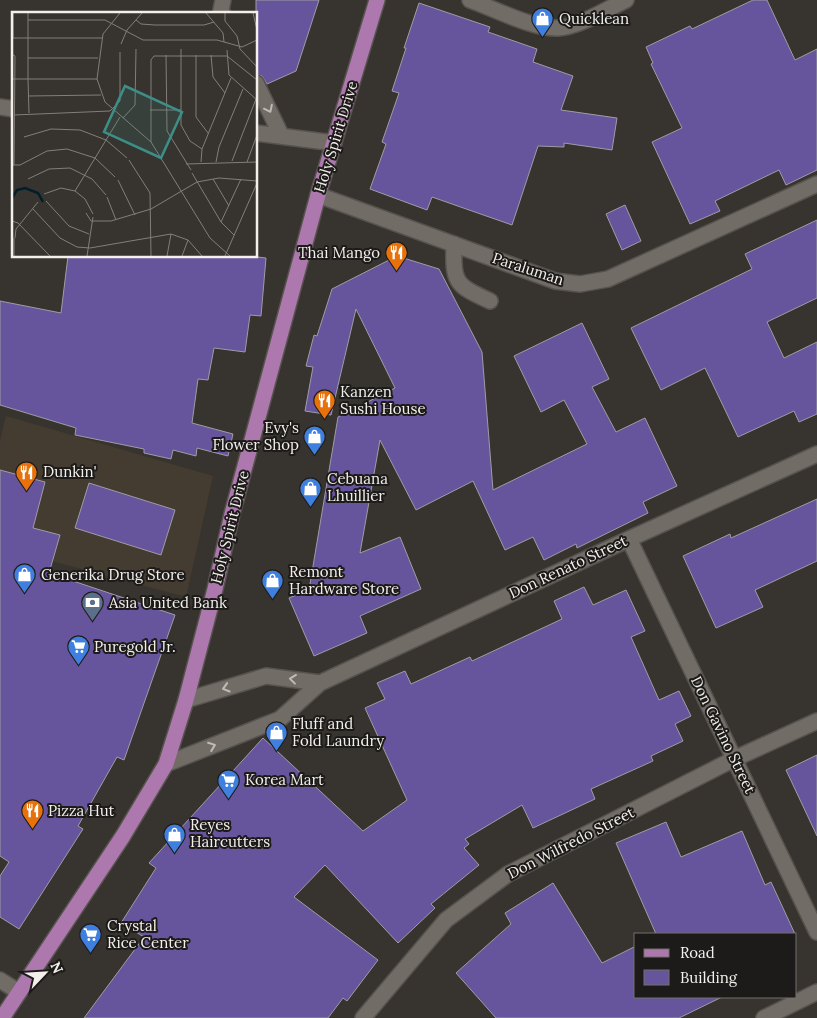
<svg xmlns="http://www.w3.org/2000/svg" width="817" height="1018" font-family="Lora,serif">
<style>
.built{fill:#453c31}
.building{fill:#66559c;stroke:#9e9da5}
.lines{fill:none;stroke-linecap:round;stroke-linejoin:round}
.minor-casing{stroke:#56524e;stroke-width:18}
.major-casing{stroke:#56524e;stroke-width:18}
.minor{stroke:#726c66;stroke-width:15}
.major{stroke:#ad78ad;stroke-width:15}
.oneway{stroke:#bfbbb6}
.labels{text-anchor:middle;stroke-width:4;stroke-linejoin:round;paint-order:stroke}
.poi-label{font-size:15px;fill:#f3f0ec;stroke:#1d1b19;text-anchor:start}
.street-label{font-size:15px;fill:#f3f0ec;stroke:#1d1b19}
.inset-river{fill:none;stroke:#001e2b;stroke-width:2.5}
.inset-road{fill:none;stroke:#827f7a;stroke-width:1}
.view{fill:#3d8e87;fill-opacity:0.15;stroke:#3d8e87;stroke-width:2.5}
.inset-edge{fill:none;stroke:#f3f0ec;stroke-width:2.5}
</style>
<rect width="100%" height="100%" fill="#37332e"/>
<path class="built" d="M6,416L213,476L186,597L0,547V441Z"/>
<path class="building" d="M256,0H319L296,71L267,84L262,76L256,74Z
M753,0H767L795,60L817,49V170L786,185L779,170L715,201L720,211L690,224L652,142L682,128L651,64L653,63L646,47L690,26L692,29Z
M419,3L490,27L488,32L537,49L533,62L573,76L561,110L617,118L612,150L564,143V147L538,146L512,225L432,197L427,210L370,189L386,144L382,142L399,93L392,91L406,48H404Z
M625,205L641,241L622,250L606,214Z
M817,220V298L767,322L784,358L817,342V414L799,422L794,411L738,437L705,368L661,390L631,328L752,269L745,254Z
M68,256H250L266,258L261,316L250,315L245,352L214,348L208,380L198,379L192,423L233,434L228,456L197,448L196,456L173,450L171,459L144,453V449L75,435L76,428L0,405V301L61,313Z
M397,256L439,269L482,352L493,490L587,444L564,400L541,412L514,356L582,323L609,379L592,387L616,432L645,418L677,486L643,502L648,513L577,548L576,544L544,560L533,537L505,550L473,481L416,510L380,440L360,553L400,537L421,589L360,616L367,633L314,656L289,598L309,590L338,417L395,388L356,309L331,415L305,411L313,367L306,366L314,335L317,336L332,289Z
M0,470L45,482L33,528L60,535L49,573L175,615L124,760L117,757L78,826L83,829L19,929L0,917V876L9,862L0,856Z
M89,483L175,510L161,555L75,528Z
M817,499V561L755,590L763,607L716,628L683,556L730,534L731,538Z
M584,587L593,605L626,590L645,631L631,637L659,700L679,691L691,716L675,724L683,741L651,756L653,761L591,789L595,799L533,828L522,805L465,839L469,844L464,848L479,865L431,904L435,908L398,943L325,865L294,897L378,960L347,1001L343,998L328,1018H84L144,937L121,923L156,868L149,863L263,738L363,831L407,800L365,708L385,699L377,683L405,671L411,684L470,657L472,661L562,619L554,601Z
M817,755V836L786,770Z
M666,822L681,857L742,831L765,885L771,882L795,934H656L616,843Z
M553,883L602,963L636,946V997H722L679,1018H496L456,973L511,924L505,913Z"/>
<g class="lines">
<defs>
<path id="minor" d="M470,0C495,9 533,29 558,28C579,27 607,9 626,0
M223,14L221,10L223,0
M256,83L281,135
M0,107L14,109
M256,133L334,143
M318,195L555,281L580,284L608,279L817,184
M454,244C453,283 455,285 490,301
M629,539L817,932
M186,700L266,676L320,683
M166,764L280,719L320,683L629,539L817,454
M0,980L19,992
M363,1018L446,920L508,874L734,759L817,721
M764,1018L817,992"/>
<path id="major" d="M2,1018L123,836L166,764L186,700L215,589L232,514L318,195L377,0"/>
</defs>
<use href="#minor" class="minor-casing"/>
<use href="#major" class="major-casing"/>
<use href="#minor" class="minor"/>
<use href="#major" class="major"/>
</g>
<defs><path id="oneway-chevron" d="M-2-3.5L2.5 0L-2 3.5" fill="none" stroke-width="1.6" stroke-linecap="round" stroke-linejoin="round" transform="scale(1.25)"/></defs>
<g class="oneway">
<use href="#oneway-chevron" transform="translate(269 109) rotate(64)"/>
<use href="#oneway-chevron" transform="translate(293 679) rotate(-173)"/>
<use href="#oneway-chevron" transform="translate(226 688) rotate(163)"/>
<use href="#oneway-chevron" transform="translate(212 746) rotate(-21)"/>
</g>
<defs>
<symbol id="shop-pin" viewBox="-11 -11 22 30"><path d="M0 17L-7.5 6A9.5 9.5 0 1 1 7.5 6Z" fill="#3f7fe0" stroke="#1d1b19"/><path d="M-5-2.5h2.3a2.7 3.5 0 0 1 5.4 0H5L5.5 6h-11ZM-1.5-2.5h3a1.5 2.3 0 0 0-3 0Z" fill="#fff"/></symbol>
<symbol id="restaurant-pin" viewBox="-11 -11 22 30"><path d="M0 17L-7.5 6A9.5 9.5 0 1 1 7.5 6Z" fill="#e8710a" stroke="#1d1b19"/><path d="M-5-6h1v4h1v-4h1v4h1v-4h1v5L-1.5 .5V6h-2V.5L-5-1ZM5-6V6H3V1.5H1.5Q1.5-4 5-6Z" fill="#fff"/></symbol>
<symbol id="bank-pin" viewBox="-11 -11 22 30"><path d="M0 17L-7.5 6A9.5 9.5 0 1 1 7.5 6Z" fill="#5c6f8a" stroke="#1d1b19"/><path d="M-6-4H6V4H-6ZM0-2.3a2.3 2.3 0 1 0 0 4.6a2.3 2.3 0 1 0 0-4.6Z" fill="#fff"/></symbol>
<symbol id="supermarket-pin" viewBox="-11 -11 22 30"><path d="M0 17L-7.5 6A9.5 9.5 0 1 1 7.5 6Z" fill="#3f7fe0" stroke="#1d1b19"/><path d="M-6-5.5h2.5l.6 2H6L4.5 2H-2.5L-4.4-4H-6ZM-1.5 3.2a1.3 1.3 0 1 0 .1 0ZM3 3.2a1.3 1.3 0 1 0 .1 0Z" fill="#fff"/></symbol>
</defs>
<g fill-rule="evenodd">
<use href="#shop-pin" x="530" y="6" width="25" height="34"/>
<use href="#restaurant-pin" x="384" y="240" width="25" height="34"/>
<use href="#restaurant-pin" x="312" y="388" width="25" height="34"/>
<use href="#shop-pin" x="302" y="424" width="25" height="34"/>
<use href="#restaurant-pin" x="14" y="460" width="25" height="34"/>
<use href="#shop-pin" x="298" y="476" width="25" height="34"/>
<use href="#shop-pin" x="12" y="562" width="25" height="34"/>
<use href="#shop-pin" x="260" y="568" width="25" height="34"/>
<use href="#bank-pin" x="80" y="590" width="25" height="34"/>
<use href="#supermarket-pin" x="66" y="634" width="25" height="34"/>
<use href="#shop-pin" x="264" y="720" width="25" height="34"/>
<use href="#supermarket-pin" x="216" y="768" width="25" height="34"/>
<use href="#restaurant-pin" x="20" y="798" width="25" height="34"/>
<use href="#shop-pin" x="162" y="822" width="25" height="34"/>
<use href="#supermarket-pin" x="78" y="922" width="25" height="34"/>
</g>
<g class="labels">
<g class="poi-label">
<text x="559" y="24">Quicklean</text>
<text x="380" y="258" text-anchor="end">Thai Mango</text>
<text x="340" y="397">Kanzen<tspan x="340" dy="17">Sushi House</tspan></text>
<text x="299" y="433" text-anchor="end">Evy's<tspan x="299" dy="17">Flower Shop</tspan></text>
<text x="43" y="477">Dunkin'</text>
<text x="327" y="484">Cebuana<tspan x="327" dy="17">Lhuillier</tspan></text>
<text x="289" y="577">Remont<tspan x="289" dy="17">Hardware Store</tspan></text>
<text x="41" y="580">Generika Drug Store</text>
<text x="109" y="608">Asia United Bank</text>
<text x="94" y="652">Puregold Jr.</text>
<text x="292" y="729">Fluff and<tspan x="292" dy="17">Fold Laundry</tspan></text>
<text x="245" y="785">Korea Mart</text>
<text x="48" y="816">Pizza Hut</text>
<text x="190" y="830">Reyes<tspan x="190" dy="17">Haircutters</tspan></text>
<text x="107" y="931">Crystal<tspan x="107" dy="17">Rice Center</tspan></text>
</g>
<g class="street-label">
<text transform="translate(336 137) rotate(-73)" y="5">Holy Spirit Drive</text>
<text transform="translate(528 269) rotate(18)" y="5">Paraluman</text>
<text transform="translate(230 527) rotate(-76)" y="5">Holy Spirit Drive</text>
<text transform="translate(568 567) rotate(-25)" y="5">Don Renato Street</text>
<text transform="translate(723 735) rotate(64)" y="5">Don Gavino Street</text>
<text transform="translate(571 843) rotate(-27)" y="5">Don Wilfredo Street</text>
</g>
</g>
<g transform="translate(12 12)">
<rect width="245" height="245" fill="#37332e"/>
<path class="inset-river" d="M0,186L5,178L13,176L26,181L31,190"/>
<path class="inset-road" d="M1,1V26M16,1V26H90M194,1L211,21L212,30M213,1V9L225,24L228,37L245,55M241,1L245,18M16,8H93L131,28H205L230,35L245,28M124,8L129,12L143,13H192L202,10M0,26H16V67H85L93,90L139,130L198,226L218,244M109,32L115,18L130,1M169,37V113L178,129L190,137M215,38L217,63L245,88M0,42L3,44L2,153M154,43L155,119L179,158M184,43V105L196,121M199,43L201,65L213,81M16,46H86M0,67H16L17,101M85,67L91,22L108,1M16,84L89,83M138,98H169M2,103L98,99L108,89V40M111,106L123,93L124,37M12,125L39,117L68,118L94,128L115,146M139,130V48L142,44H215L245,68M117,148L138,181L139,244M220,149L244,87M189,150L190,137L219,66M204,150L207,135L231,77M235,150L245,123M174,152L245,150M0,153H8L35,139L55,137L83,146L103,165M180,161L209,210L222,223M16,167L37,157L58,156L80,167L94,183M201,167L217,194M106,168L123,203M63,179L108,105M32,182L49,176L63,179L73,187L81,202M95,185L104,208M34,189L57,214L77,222M21,197L48,226L65,235L78,236L159,222L176,228L190,244M74,201L79,209H99L139,197L185,170L207,166L245,169M0,209L6,211L38,244M209,210L229,167M2,226V244M3,226L4,217L26,190M75,244L81,205M155,244L159,222M170,244L176,228M213,244L245,171"/>
<path class="view" d="M113,74L170,100L149,146L92,120Z"/>
<rect width="245" height="245" class="inset-edge"/>
</g>
<rect x="634" y="933" width="162" height="65" fill="#1d1b19" stroke="#73706d"/>
<rect x="644" y="949" width="25" height="8" fill="#ad78ad" stroke="#73706d"/>
<text x="680" y="958" font-size="15" fill="#f3f0ec">Road</text>
<rect x="644" y="970" width="25" height="15" fill="#66559c" stroke="#73706d"/>
<text x="680" y="983" font-size="15" fill="#f3f0ec">Building</text>
<g transform="translate(45 973) rotate(65)" stroke="#1d1b19" stroke-width="4" paint-order="stroke">
<path d="M0-4L9 19L0 12L-9 19Z" fill="#f3f0ec"/>
<text y="-8" font-size="14" font-weight="bold" text-anchor="middle" fill="#f3f0ec">N</text>
</g>
</svg>
